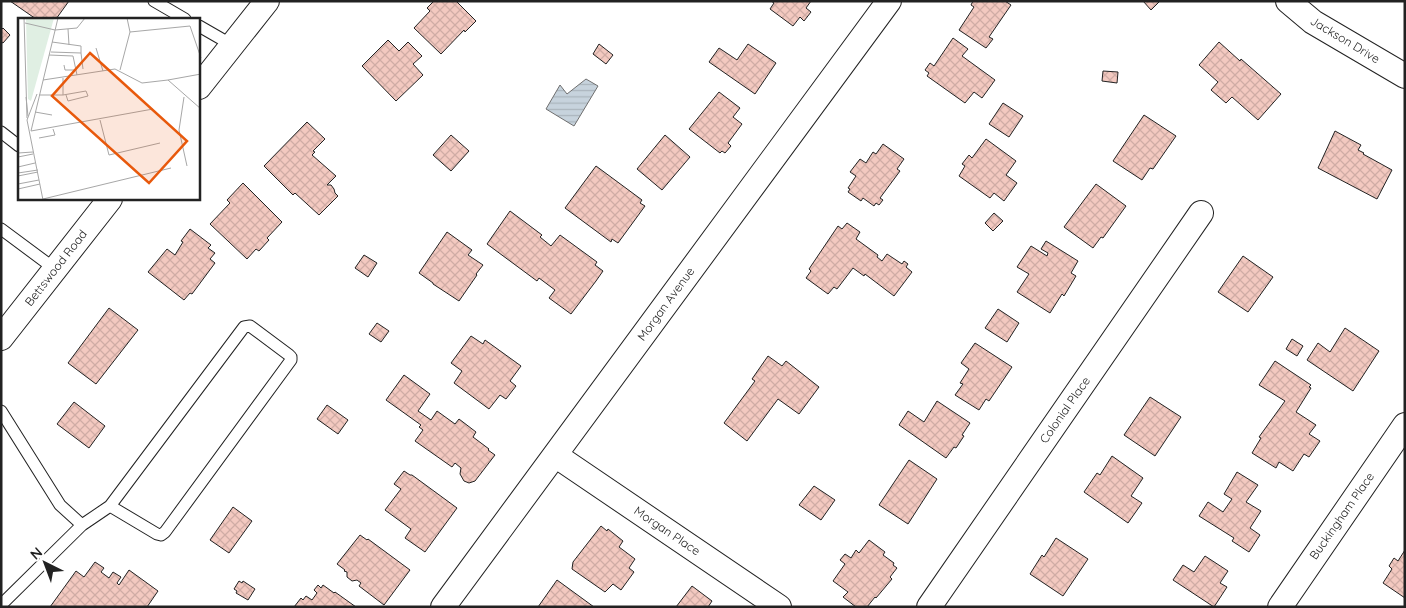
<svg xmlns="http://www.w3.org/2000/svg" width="1406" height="608" font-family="Quicksand,sans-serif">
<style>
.water{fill:url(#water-rules);stroke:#6f6f6f}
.building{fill:url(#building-cross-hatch);stroke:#222}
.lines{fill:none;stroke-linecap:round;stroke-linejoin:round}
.lane-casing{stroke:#222;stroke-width:13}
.street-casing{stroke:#222;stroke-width:26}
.lane{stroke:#fff;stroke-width:11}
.street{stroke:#fff;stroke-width:24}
.labels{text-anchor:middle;stroke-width:4;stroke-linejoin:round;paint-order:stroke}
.street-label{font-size:12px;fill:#222;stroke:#fff}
.inset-road{fill:none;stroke:#a7a7a7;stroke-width:1}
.view{fill:#e8590c;fill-opacity:0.15;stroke:#e8590c;stroke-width:2.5}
.inset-edge{fill:none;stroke:#222;stroke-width:2.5}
</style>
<defs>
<pattern id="water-rules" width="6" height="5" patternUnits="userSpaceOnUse" patternTransform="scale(1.25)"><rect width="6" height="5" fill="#c7d3dd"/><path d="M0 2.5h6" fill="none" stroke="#abb5bd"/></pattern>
<pattern id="building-cross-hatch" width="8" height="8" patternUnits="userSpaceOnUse" patternTransform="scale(1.25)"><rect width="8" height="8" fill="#f3c9c0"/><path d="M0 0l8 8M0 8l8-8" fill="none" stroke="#d0aca5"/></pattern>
</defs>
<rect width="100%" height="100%" fill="#fff"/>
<path class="water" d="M586,79L598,86L574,126L546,109L560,85L567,94Z"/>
<path class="building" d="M10,1H69L56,19H36Z
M434,1H456L476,21L465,32L464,30L441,54L414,28L430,11L427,8Z
M771,1H811L806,8L811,12L804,21L800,17L793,26L770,9L774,3Z
M973,1H1005L1011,5L989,37L993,39L986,48L959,30L974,7L971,5Z
M1143,1H1160L1151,10Z
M3,28L10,35L3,43L1,42V30Z
M953,38L968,49L962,56L995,80L982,98L974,92L965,103L927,76L929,73L925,70L930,63L934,66Z
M388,40L399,51L408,42L422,56L413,64L423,75L396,101L362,66Z
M1219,42L1240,61L1241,59L1281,94L1258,120L1232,97L1226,103L1211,90L1218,82L1199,65Z
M599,44L613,55L606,64L593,54Z
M748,44L776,63L755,94L709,62L719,48L737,60Z
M1103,71L1118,72L1117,83L1102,81Z
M719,92L740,108L733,117L742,124L728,143L731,146L725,153L722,151L720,153L689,129Z
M1003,103L1023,116L1009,137L989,124Z
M1144,115L1176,136L1153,169L1150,168L1142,180L1113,161Z
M307,122L325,139L313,151L315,152L312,155L336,176L327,185H331L334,189L335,193L338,196L319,215L295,193L293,195L264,166Z
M1335,131L1361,145L1358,150L1364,153L1363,154L1392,170L1377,199L1318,168Z
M451,135L469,151L451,171L433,155Z
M665,135L690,157L662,190L637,169Z
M986,139L1016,161L1006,175L1017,183L1004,201L994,193L990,198L959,176L965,166L962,164L969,155L972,158Z
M883,144L904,159L897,169L900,171L880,198L883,200L879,205L876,203L874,206L863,198L861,201L848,192L850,189L848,188L856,176L850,172L860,159L866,163L873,152L876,154Z
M596,166L642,200L640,203L645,206L618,243L612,239L611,242L565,208Z
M243,183L282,222L267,238L269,240L259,251L256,249L247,259L210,224L230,203L227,200Z
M1096,184L1126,206L1103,238L1101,237L1093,248L1064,227Z
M510,211L542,235L540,237L551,246L560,235L597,262L595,265L603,271L596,281L571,314L549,298L555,290L539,278L537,281L487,244Z
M994,213L1003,221L993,231L985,223Z
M847,223L860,232L856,239L878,255L877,257L882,261L887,254L902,264L904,261L908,264L906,267L912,272L894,296L865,274L864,276L853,268L837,289L834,287L828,294L806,278L811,271L809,269L838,226L842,229Z
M190,229L211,245L208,248L215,253L210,259L215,263L192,294L190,293L184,300L148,272L167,249L175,255L183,242L181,241Z
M447,232L472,250L468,255L483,265L476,274L477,275L459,301L433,284V283L419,273Z
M1046,241L1078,261L1071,273L1076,276L1064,296L1062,294L1050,313L1017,292L1029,274L1017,267L1031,246L1047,256L1048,253L1041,249Z
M364,255L377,263L368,277L355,268Z
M1243,256L1273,277L1248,312L1218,292Z
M109,308L138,330L96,384L68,363Z
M998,309L1019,323L1007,342L985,328Z
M377,323L389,331L381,342L369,334Z
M1345,328L1379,351L1353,391L1307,360L1318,343L1330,352Z
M471,336L483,344L485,340L521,366L510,381L516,386L506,399L500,395L489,409L454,383L462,371L451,363Z
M1292,339L1303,346L1297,356L1286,349Z
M975,343L1012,367L989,401L986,399L979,410L955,395L963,384L960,383L969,369L961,363Z
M768,356L782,366L786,361L819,387L799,414L778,399L747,441L724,423L755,381L752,379Z
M1275,361L1311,385L1309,387L1311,388L1296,412L1316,425L1309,434L1320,441L1309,457L1304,454L1293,471L1279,462L1276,468L1252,453L1261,438L1259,437L1285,401L1259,385Z
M404,375L430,394L418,411L431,420L437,411L455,424L459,419L476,432L473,437L489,449L488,450L495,455L475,481L469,483L464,481L460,474L461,468L455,463L452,467L415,441L423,430L419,427L421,425L386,400Z
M1150,397L1181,417L1155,456L1124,435Z
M937,401L970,423L962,435L964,436L956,448L954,447L946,458L899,425L908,411L924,422Z
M74,402L105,426L89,448L57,424Z
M327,405L348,420L338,434L317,419Z
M1112,456L1143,478L1131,496L1142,503L1128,523L1084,492L1097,473L1100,475Z
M909,460L937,479L908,524L879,505Z
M404,471L410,475H412L457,508L425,552L405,538L411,529L385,510L401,489L394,484Z
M1237,472L1258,485L1246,502L1261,511L1250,528L1260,535L1249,552L1232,541L1234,538L1199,516L1208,502L1223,512L1232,499L1224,494Z
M814,486L835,500L821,520L799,505Z
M233,507L252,521L229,553L210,540Z
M601,526L607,531L608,529L623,541L619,547L635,559L629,568L634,572L621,590L613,584L605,592L572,569L573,562Z
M360,535L367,540L368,539L410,570L384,605L359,586L361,583L357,580L352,581L347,577V572L344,571L345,570L337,564Z
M1056,538L1088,559L1063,596L1030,574L1042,555L1044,557Z
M869,540L885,552L883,555L894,563L893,565L897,568L890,577L892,579L876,598L875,597L867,607H856L843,597L848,592L833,581L845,564L840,560L845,554L851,558L856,550L859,553Z
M1405,550V598L1383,583L1392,569L1389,566L1394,558L1398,561Z
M1205,556L1228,571L1220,583L1227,587L1214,607L1173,580L1183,565L1194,572Z
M95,562L104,568L101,572L109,578L113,572L121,577L117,583L119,585L129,570L158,591L147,607H50L76,571L84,577Z
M557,580L594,607H538Z
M239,581L242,583L243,581L255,589L248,600L236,593L237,591L234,589Z
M318,585L321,588L323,585L334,593L335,592L356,607H294L301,598L303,600L306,596L312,600L317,593L314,590Z
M692,586L712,601L708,607H676Z"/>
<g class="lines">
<defs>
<path id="lane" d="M154,1L185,19
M199,26L232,45
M1,132L19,146
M1,229L55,269
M1,411L60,505L82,525L1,605
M82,525L110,506L244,327L250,326L289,355L291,357V360L165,532L161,535L157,534L110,506"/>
<path id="street" d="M1288,1L1313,22L1405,76
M199,87L267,1
M1,338L110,199
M555,455L779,607
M443,607L889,1
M929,607L1201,213
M1280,607L1405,425"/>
</defs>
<use href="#lane" class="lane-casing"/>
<use href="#street" class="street-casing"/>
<use href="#lane" class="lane"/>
<use href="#street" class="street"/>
</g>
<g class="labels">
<g class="street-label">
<text transform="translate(1345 40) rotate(31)" y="4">Jackson Drive</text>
<text transform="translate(56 268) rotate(-52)" y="4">Bettswood Road</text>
<text transform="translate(666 304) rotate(-54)" y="4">Morgan Avenue</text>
<text transform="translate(1065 410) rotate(-55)" y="4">Colonial Place</text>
<text transform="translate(1342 516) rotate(-55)" y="4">Buckingham Place</text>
<text transform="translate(667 531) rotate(34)" y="4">Morgan Place</text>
</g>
</g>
<g transform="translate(18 18)">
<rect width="182" height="182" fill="#fff"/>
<path d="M8,0H36L13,83L10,81Z" fill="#e0efe3"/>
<path class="inset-road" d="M6,0L9,100M7,5L37,12L59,10L67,0M50,11L51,27M112,14L172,8L183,40M78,30L85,53M33,34L63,35V28L34,24M63,35L65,51M31,37L55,38L59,57M46,47L47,52H58M102,52L112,14L109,0M25,62L97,51L124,65L150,62L183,91M150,62L183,56M19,76L9,102L25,182M21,77H45V60M45,77L68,73L70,78L50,83L48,77M8,79L10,98M166,79L161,112L169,148M17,94L34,97M82,102L91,137L142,125M13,113L135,91M13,113L40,0M21,120L37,117L35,111M0,135L15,134M0,139L15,136M0,149L17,145M0,155L20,152M0,158L20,154M0,166L21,162M0,171L22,166M25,181L153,150"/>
<path class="view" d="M72,35L169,123L131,165L34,78Z"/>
<rect width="182" height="182" class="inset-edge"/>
</g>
<rect width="1406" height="608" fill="none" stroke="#222222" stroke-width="5"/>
<g transform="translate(45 563) rotate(318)" stroke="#ffffff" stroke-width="4" paint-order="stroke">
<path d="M0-4L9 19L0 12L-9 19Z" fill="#222222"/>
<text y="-8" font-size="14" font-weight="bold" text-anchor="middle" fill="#222222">N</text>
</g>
</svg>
